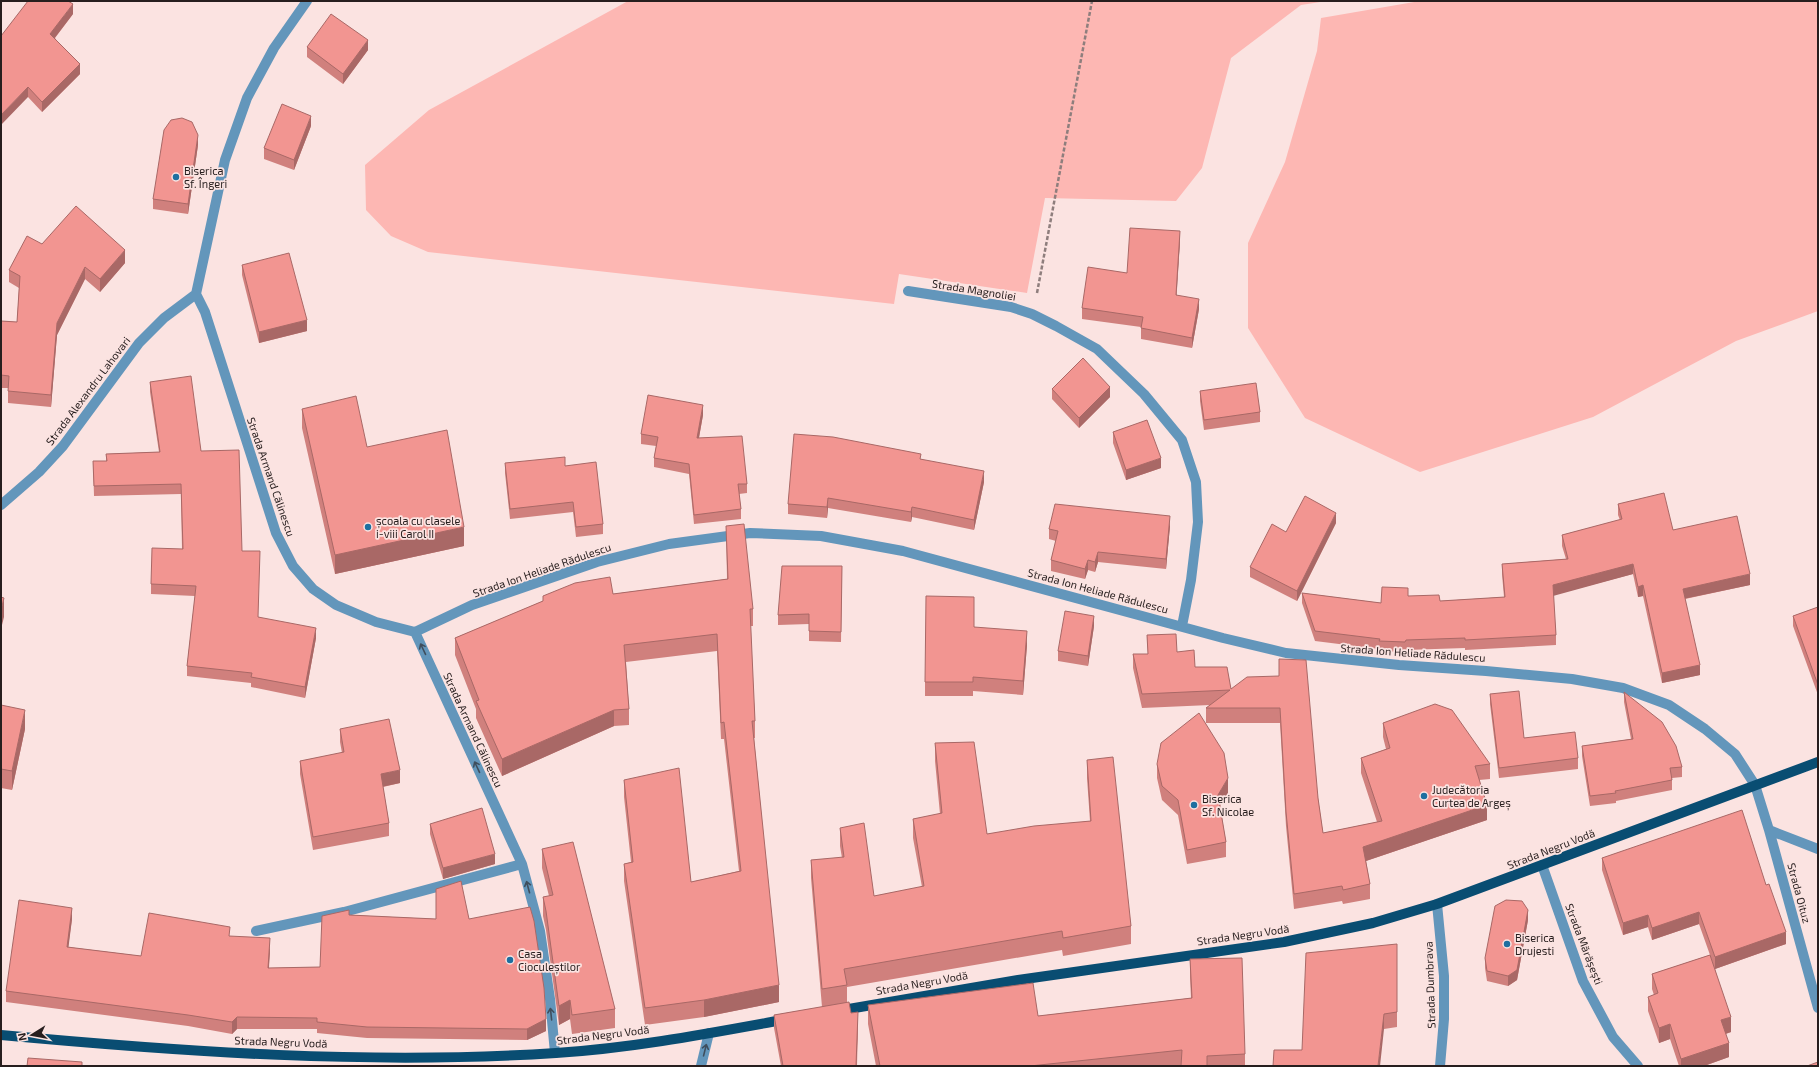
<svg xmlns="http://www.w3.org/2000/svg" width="1819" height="1067" font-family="'Exo 2',sans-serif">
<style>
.green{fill:#fdb7b3}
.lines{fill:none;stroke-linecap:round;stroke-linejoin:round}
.path{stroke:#8e7e7d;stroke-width:2.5;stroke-dasharray:4 2;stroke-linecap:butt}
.street{stroke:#6396bb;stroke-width:10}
.primary{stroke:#094d72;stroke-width:10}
.wall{fill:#d0807d}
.shaded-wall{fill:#a96866}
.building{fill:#f29591;stroke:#a96866}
.oneway{stroke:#3f4e5d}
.poi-dot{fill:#1d6fa0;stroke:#fbe3e1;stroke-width:1.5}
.labels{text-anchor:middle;stroke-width:3.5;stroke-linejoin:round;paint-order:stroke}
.poi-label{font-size:11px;fill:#271e1e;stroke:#fbe3e1;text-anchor:start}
.street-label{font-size:11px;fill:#271e1e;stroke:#fbe3e1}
</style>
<rect width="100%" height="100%" fill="#fbe3e1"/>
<path class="green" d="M628,1H1327L1301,5L1231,58L1202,168L1176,201L1045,198L1027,293L899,274L894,304L428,252L391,236L366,210L365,165L429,110Z
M1420,1H1818V311L1736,341L1593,417L1420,472L1305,418L1248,328V243L1285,162L1317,51L1321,18Z"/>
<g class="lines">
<path class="path" d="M1037,293L1092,1"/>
<path class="street" d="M307,1L274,48L247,98L225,160L196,294L205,312L276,533L293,566L313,589L336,605L376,622L415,632
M908,291L1011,307L1032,314L1056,326L1097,349L1144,394L1182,440L1196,482L1198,522L1191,580L1182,626
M1,505L39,472L63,446L139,343L164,318L196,294
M415,632L472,605L597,562L669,544L750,533L821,536L903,551L1223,638L1286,653L1399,665L1486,671L1572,679L1623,688L1669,705L1705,729L1735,754L1755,785L1769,830L1818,1008
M415,632L522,864L540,931L550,999L555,1053
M1769,830L1818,849
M1542,865L1583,981L1613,1037L1638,1066
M1437,904L1444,976V1019L1440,1066
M256,931L344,912L522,864
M701,1066L709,1033"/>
<path class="primary" d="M837,1011L1018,980L1284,942L1373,923L1437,904L1818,762
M1,1035C185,1052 371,1065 556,1053C634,1048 711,1033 788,1019"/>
</g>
<path class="wall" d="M73,14L55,38L80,74L42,112L28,97L1,36Z
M307,47L368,50L343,84L307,57Z
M311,126L294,170L264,159V148Z
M198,145L188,214L153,209V199Z
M1180,241L1176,295L1199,309L1192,348L1141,339V327L1082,319V308L1127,273Z
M42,244L125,263L100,292L85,279L57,335L51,407L8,403V388H1V321L17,322L19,288L9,282V270Z
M242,265L307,331L259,343L242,275Z
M150,382L201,451L242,551L258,617L316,638L305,698L251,687V683L187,676V666L195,596L151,594V584L182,549L181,494L94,496L93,461H106V454L159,452L150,392Z
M1052,389L1110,397L1079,428L1052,399Z
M1200,391L1260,412V422L1204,430L1200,401Z
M302,409L367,447L464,546L335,574L302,428Z
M703,415L699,438L747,484V493L739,494L741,509V519L694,524L689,474L654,467V458L656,446L641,444V434Z
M1113,432L1161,468L1126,480L1113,443Z
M921,459L984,482L974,530L912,517L911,522L828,508L827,518L788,514V504Z
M505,463L565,466L603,524V534L576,537L573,512L510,519L505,473Z
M1618,504L1673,530L1750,585L1685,599L1700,675L1662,683L1643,596L1638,597L1633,574L1553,595L1556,635V645L1465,650V648L1406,650L1405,652L1379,651V649L1315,641L1302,603V593L1381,603L1408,596L1440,601L1504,597L1502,574V564L1566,559L1562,546V535L1620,520L1618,515Z
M1336,523L1297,601L1250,577V567L1286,532Z
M726,526L753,609V626H750L755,721V738H754L779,1002L704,1017L645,1025L624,881V864L631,862L624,797V780L691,882L739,871L724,739H721L717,651L626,662L629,709V725L614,726L502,776L476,718V709L455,655V638L543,601L613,594L727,579Z
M1170,526L1166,569L1098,562L1095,572L1088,570L1085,579L1051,571V560L1056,541L1049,539V529Z
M842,566L841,642L809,641V624L778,625V615Z
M1818,607V695L1793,626V616Z
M1094,626L1088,666L1058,661V651Z
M974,627L1027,645L1023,695L973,691V696H925V682Z
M1147,635L1177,652L1195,667L1231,689L1279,676V659L1318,798L1323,833L1377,822L1361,773V758L1386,749L1383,737V723L1490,764V779L1479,780L1487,820L1366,861L1370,884V899L1343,904L1342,901L1294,909L1286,826L1280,723H1206V708L1210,705L1142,708L1133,668V654H1148Z
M1624,692L1682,767V777L1672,778V790L1616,801V803L1590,806L1582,756V746L1631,739L1624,702Z
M1490,694L1524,738L1578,758V769L1499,778L1490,704Z
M1,705L25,729L12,790L1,788Z
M340,729L400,783L383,787L389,823V836L313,850L300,774V761L342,753L340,742Z
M935,743L987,834L1090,821L1087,778V760L1131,926V944L1063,956L1062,950L847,987V1002L851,1013L858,1025L857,1066H781L774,1028V1015L822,1007L811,878V860L842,858L840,846V828L874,896L922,887L913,838V819L940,814L935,761Z
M1157,764L1228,793L1220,806L1226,842V857L1187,864L1178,815L1162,800L1157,778Z
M430,824L495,864L443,879L430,834Z
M542,849L615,1009V1028L572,1034L570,1019L559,1025L546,930L543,916V897L549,896L542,868Z
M1602,858L1766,885L1786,944L1715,969L1731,1032L1726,1034L1729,1057L1704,1066H1679L1670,1039L1659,1043L1648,1011V997L1654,995L1652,989V974L1710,955L1699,924L1652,940L1648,927L1623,935L1602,870Z
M349,915L436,919H469L546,1031L527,1040L367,1038L317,1033V1029H237L232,1034L188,1026L6,1002V991L72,919L68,947L141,956L230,936L270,949L269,968L320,967Z
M1528,920L1517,980L1508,986L1487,981L1485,968V958Z
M1397,944V1027L1384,1029L1302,1050Z
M1190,959L1245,1054V1066H876L868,1024V1005L1038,1016L1191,998L1190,977Z"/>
<path class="shaded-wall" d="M73,4V14L50,44V34Z
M368,40V50L343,84V74Z
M80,64V74L42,112V102Z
M28,87V97L1,125V115Z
M311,116V126L294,170V160Z
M198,135V145L188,214V204Z
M1180,231V241L1176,305V295Z
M125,250V263L100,292V279Z
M85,267V279L57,335L51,407V395L57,323Z
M1199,299V309L1192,348V338Z
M307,320V331L259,343V332Z
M1110,387V397L1079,428V418Z
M703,405V415L697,448V438Z
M1161,458V468L1126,480V470Z
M984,471V482L974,530V520Z
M828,498V508L827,518V507Z
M912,507V517L911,522V512Z
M1336,513V523L1297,601V591Z
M1170,516V526L1166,569V559Z
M464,527V546L335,574V555Z
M1098,552V562L1095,572V562Z
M1088,560V570L1085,579V569Z
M1633,564V574L1553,596V585Z
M1750,574V585L1683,599V589Z
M1643,585V596L1638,597V587Z
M4,598V617L1,629V610Z
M1094,616V626L1088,666V656Z
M316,628V638L305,698V687Z
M1027,631V645L1023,695V681Z
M1700,665V675L1662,683V673Z
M25,710V729L12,790V771Z
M614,710V726L502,776V759Z
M400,770V783L381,787V774Z
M1228,778V793L1218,809V795Z
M1487,805V820L1363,862V847Z
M495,854V864L443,879V868Z
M72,908V919L67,959V947Z
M1528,910V920L1517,980L1508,986V976Z
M1699,912V924L1652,940V928Z
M1648,915V927L1623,935V923Z
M1786,932V944L1715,969V957Z
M270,938V949L268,979V968Z
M779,985V1002L704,1017V1000Z
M570,1000V1019L559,1025V1006Z
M858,1012V1025L856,1066Z
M1384,1014V1029L1380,1066H1378Z
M237,1017V1029L232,1034V1022Z
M1731,1017V1032L1721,1035V1020Z
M546,1019V1031L527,1040V1029Z
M1670,1024V1039L1659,1043V1028Z
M1729,1043V1057L1704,1066H1681V1059Z"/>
<path class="building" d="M28,1H68L73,4L50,34L80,64L42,102L28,87L1,115V36Z
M331,14L368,40L343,74L307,47Z
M282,104L311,116L294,160L264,148Z
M182,118L192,122L198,135L188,204L153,199L164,130L171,120Z
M76,206L125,250L100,279L85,267L57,323L51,395L8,391L9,376L1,375V321L17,322L20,276L9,270L27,236L42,244Z
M1130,228L1180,231L1176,295L1199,299L1192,338L1141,328L1143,317L1082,308L1088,267L1127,273Z
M289,253L307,320L259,332L242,265Z
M1083,358L1110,387L1079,418L1052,389Z
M191,376L201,451L239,450L242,551H260L258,617L316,628L305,687L251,677L252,673L187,666L196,586L151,584L152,548L183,549L181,484L94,486L93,461H107L106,454L160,452L150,382Z
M1256,383L1260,412L1204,420L1200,391Z
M648,395L703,405L697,438L742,436L747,484H738L741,509L694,515L689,464L654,458L658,437L641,434Z
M356,396L367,447L447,430L464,527L335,555L302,409Z
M1147,420L1161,458L1126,470L1113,432Z
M794,434L833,437L921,454L920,459L984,471L974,520L912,507L911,512L828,498L827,507L788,504Z
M565,457V466L596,462L603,524L576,527L573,502L510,509L505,463Z
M1664,493L1673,530L1737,516L1750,574L1683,589L1700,665L1662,673L1643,585L1638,587L1633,564L1553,585L1556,635L1465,640V638L1406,640L1405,642L1379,641L1380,639L1315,631L1302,593L1381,603L1382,587L1408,588V596L1439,595L1440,601L1505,597L1502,564L1568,559L1562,535L1622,519L1618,504Z
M1305,496L1336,513L1297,591L1250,567L1272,524L1286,532Z
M1055,504L1170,516L1166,559L1098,552L1095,562L1088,560L1085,569L1051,560L1058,531L1049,529Z
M744,524L753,609H750L755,721H752L779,985L704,1000L645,1008L624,864L633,862L624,780L679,768L691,882L741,871L724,722L721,723L717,634L624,645L629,709L614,710L502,759L476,701L479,700L455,638L543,601V596L575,583L610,577L613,594L728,579L726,526Z
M782,566H842L841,632L809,631V614L778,615Z
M926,596L974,597V627L1027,631L1023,681L973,677V682H925Z
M1,597L4,598L1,610Z
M1818,607V685L1793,616Z
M1065,611L1094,616L1088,656L1058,651Z
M1176,634L1177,652L1194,650L1195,667H1227L1231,689L1247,677L1279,676V659L1306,660L1318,798L1323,833L1382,821L1361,758L1390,748L1383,723L1435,704L1452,710L1490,764L1475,766L1487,805L1363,847L1370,884L1343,890L1342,886L1294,894L1286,812L1280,708H1206L1230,690L1142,694L1133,654H1148L1147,635Z
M1519,691L1524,738L1575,732L1578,758L1499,768L1490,694Z
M1624,692L1662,722L1676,746L1682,767L1670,768L1672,780L1615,791L1616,793L1590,796L1582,746L1633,739Z
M1,705L25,710L12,771L1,769Z
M1199,713L1224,753L1228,778L1218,795L1226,842L1187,850L1178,800L1162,786L1157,764L1161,743Z
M389,719L400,770L381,774L389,823L313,837L300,761L344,752L340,729Z
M974,742L987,834L1034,826L1091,821L1087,760L1113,757L1131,926L1063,938L1062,931L844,969L847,985L822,989L811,860L844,857L840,828L864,823L874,896L924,886L913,819L942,813L935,743Z
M482,808L495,854L443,868L430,824Z
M1742,810L1766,885L1769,884L1786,932L1715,957L1699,912L1652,928L1648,915L1623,923L1602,858Z
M573,842L615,1009L572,1015L570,1000L559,1006L546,911L543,897L553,895L542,849Z
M461,881L469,919L530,907L534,921L544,988L546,1019L527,1029L367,1027L317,1022V1018L237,1017L232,1022L188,1015L6,991L19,900L72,908L67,947L141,956L149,913L230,927L229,936L270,938L268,968L320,967L322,916L349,910V915L436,919V889Z
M1506,900L1522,901L1528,910L1517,970L1508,976L1487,971L1485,958L1495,906Z
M1397,944V1012L1384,1014L1378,1066H1273L1274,1050H1302L1306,953Z
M1710,955L1731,1017L1721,1020L1729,1043L1681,1059L1670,1024L1659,1028L1648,997L1658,993L1652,974Z
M1242,958L1245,1054L1207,1056V1066H1181L1182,1050L1030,1066H880L868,1005L1033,983L1038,1016L1192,998L1190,959Z
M849,1002L851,1013L858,1012L856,1066H783L774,1015Z
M28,1058L82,1062V1066H27Z
M1818,1062V1066H1807Z"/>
<defs><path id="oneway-shaft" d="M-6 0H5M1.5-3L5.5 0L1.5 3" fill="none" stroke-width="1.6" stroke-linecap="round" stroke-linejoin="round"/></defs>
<g class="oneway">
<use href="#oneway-shaft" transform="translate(423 649) rotate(-115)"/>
<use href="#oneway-shaft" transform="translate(477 767) rotate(-115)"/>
<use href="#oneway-shaft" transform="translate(528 887) rotate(-105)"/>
<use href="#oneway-shaft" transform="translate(551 1014) rotate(-96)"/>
<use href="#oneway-shaft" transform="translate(705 1050) rotate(-76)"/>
</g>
<g class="poi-dot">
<circle cx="176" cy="177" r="4"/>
<circle cx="368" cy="527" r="4"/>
<circle cx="1424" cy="796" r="4"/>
<circle cx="1194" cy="805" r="4"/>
<circle cx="1507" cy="944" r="4"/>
<circle cx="510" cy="960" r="4"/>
</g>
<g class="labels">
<g class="poi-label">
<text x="184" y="175">Biserica<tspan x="184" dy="13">Sf. Îngeri</tspan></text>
<text x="376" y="525">școala cu clasele<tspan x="376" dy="13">i-viii Carol II</tspan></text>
<text x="1432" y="794">Judecătoria<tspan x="1432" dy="13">Curtea de Argeș</tspan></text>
<text x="1202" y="803">Biserica<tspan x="1202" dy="13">Sf. Nicolae</tspan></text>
<text x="1515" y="942">Biserica<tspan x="1515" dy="13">Drujesti</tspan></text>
<text x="518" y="958">Casa<tspan x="518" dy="13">Cioculeștilor</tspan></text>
</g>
<g class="street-label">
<text transform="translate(974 290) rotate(9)" y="4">Strada Magnoliei</text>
<text transform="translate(88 391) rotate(-53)" y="4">Strada Alexandru Lahovari</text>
<text transform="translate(271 477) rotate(71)" y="4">Strada Armand Călinescu</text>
<text transform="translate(542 570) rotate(-19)" y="4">Strada Ion Heliade Rădulescu</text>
<text transform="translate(1098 591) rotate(15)" y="4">Strada Ion Heliade Rădulescu</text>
<text transform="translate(1413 653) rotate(4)" y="4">Strada Ion Heliade Rădulescu</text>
<text transform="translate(473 730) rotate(65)" y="4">Strada Armand Călinescu</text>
<text transform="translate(1551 849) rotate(-21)" y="4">Strada Negru Vodă</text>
<text transform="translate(1799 893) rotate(75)" y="4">Strada Oituz</text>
<text transform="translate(1243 935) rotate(-8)" y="4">Strada Negru Vodă</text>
<text transform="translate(1584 944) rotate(69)" y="4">Strada Mărășești</text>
<text transform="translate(922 983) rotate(-10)" y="4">Strada Negru Vodă</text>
<text transform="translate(1430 985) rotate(-92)" y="4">Strada Dumbrava</text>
<text transform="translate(603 1035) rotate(-7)" y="4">Strada Negru Vodă</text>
<text transform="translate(281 1042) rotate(2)" y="4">Strada Negru Vodă</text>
</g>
</g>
<rect width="1819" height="1067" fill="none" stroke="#271e1e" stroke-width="4"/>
<g transform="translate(32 1035) rotate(259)" stroke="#fbe3e1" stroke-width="3" paint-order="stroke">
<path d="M0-3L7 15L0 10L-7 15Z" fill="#271e1e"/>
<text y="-6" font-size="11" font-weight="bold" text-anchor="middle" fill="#271e1e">N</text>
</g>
</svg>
